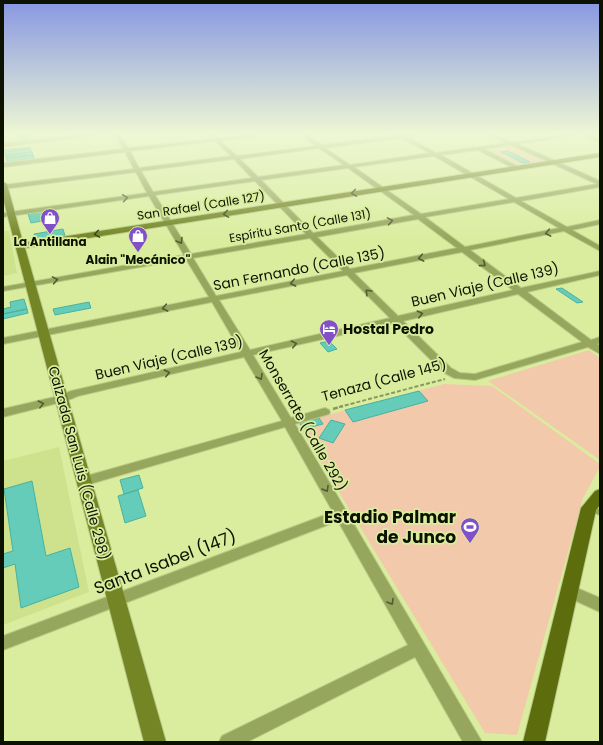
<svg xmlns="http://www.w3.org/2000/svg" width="603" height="745" font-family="Poppins,sans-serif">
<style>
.built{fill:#cee28d}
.green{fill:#f2c9aa}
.building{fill:#64ccb8;stroke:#48b29f}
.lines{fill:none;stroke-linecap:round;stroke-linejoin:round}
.lane-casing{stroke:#b9ca86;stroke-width:2}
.street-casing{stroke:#b9ca86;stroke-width:2}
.secondary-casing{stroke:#b9ca86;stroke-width:2}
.primary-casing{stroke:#b9ca86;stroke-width:2}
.path-far1{stroke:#8b9861;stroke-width:2;stroke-dasharray:4 2;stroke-linecap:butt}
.path{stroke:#8b9861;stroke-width:2.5;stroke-dasharray:5 2.5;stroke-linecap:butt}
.lane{fill:#96a65d;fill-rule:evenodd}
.street{fill:#96a65d;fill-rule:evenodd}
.secondary{fill:#738525;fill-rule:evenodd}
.primary{fill:#5d6c0d;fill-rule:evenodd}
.oneway{stroke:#36400f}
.oneway2{stroke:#525c2e}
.labels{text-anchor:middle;stroke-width:3.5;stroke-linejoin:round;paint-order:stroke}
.far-street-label{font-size:12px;fill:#0d1200;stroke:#daed9f}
.far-poi-label{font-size:12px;font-weight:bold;fill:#0d1200;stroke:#daed9f}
.street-label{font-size:14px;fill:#0d1200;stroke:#daed9f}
.poi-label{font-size:14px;font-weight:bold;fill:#0d1200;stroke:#daed9f;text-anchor:start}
.near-poi-label{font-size:17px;font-weight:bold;fill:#0d1200;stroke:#daed9f;text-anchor:end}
.near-street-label{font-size:17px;fill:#0d1200;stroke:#daed9f}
</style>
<rect width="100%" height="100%" fill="#daed9f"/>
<path class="built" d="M3,135H80L3,143Z
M3,231H9L17,273L3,276Z
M59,447L89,592L3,625V461Z"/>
<path class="green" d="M510,145L515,146L546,160V162L518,166L483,149Z
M589,350L600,358V460L488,381Z
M444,384L492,386L600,464V467L583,498L517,735L485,733L297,423Z"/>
<path class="building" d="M17,135H29L30,138L19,140Z
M30,147V149L5,152L4,150Z
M31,149V152L5,156V152Z
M508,151L530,162L523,163L501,152Z
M32,152L33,155L6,158V155Z
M33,155L34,159L7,162L6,158Z
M51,210L54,219L31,223L28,214Z
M63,229L65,236L36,241L34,234Z
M562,288L583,302L577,303L556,289Z
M24,299L27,309L3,314V309L11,307L10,302Z
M89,302L91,308L55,315L53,309Z
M27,309L28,313L3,319V314Z
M329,341L337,349L328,352L320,343Z
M419,391L428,401L353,422L345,410Z
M319,418L323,424L303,429L300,423Z
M331,420L345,424L333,443L319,438Z
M139,475L143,488L124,494L120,480Z
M32,481L46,556L70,548L79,587L21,608L15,564L3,568V554L13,551L4,489Z
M138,490L146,516L125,523L118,496Z"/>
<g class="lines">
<defs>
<path id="lane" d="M588,507H590L600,509V515L588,511L587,509Z"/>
<path id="street" d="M82,135H97L3,147V143Z
M116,135H120L128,148L212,139L209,135H214L217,138L257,135L255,137L220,141L237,156L316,146L302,135H307L322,145L398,135H414L408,137L436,153L506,143L491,135C499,135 506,142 515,142C535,141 554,134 575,135L518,144L600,181V187L521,201L567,227L600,220V224L572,230L600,246V251L564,231L470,250L521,288L600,271V275L527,292L591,340L600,337V343L597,344L600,346V354L588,347L475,380L454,378L443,372L394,323L253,355L291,418L325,408L329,410L330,412L329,414L295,424L482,742H463L415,657L247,742H219L222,736L408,645L338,521L3,650V636L333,512L285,427L83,486L79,484L77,481L79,478L282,421L244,357L78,396L66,401L3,417V409L59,396L71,391L241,352L212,302L3,344V338L209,297L186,259L3,291V287L184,255L149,196L3,217V213L147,193L136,172L3,189V185L134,169L125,152L3,167V163L123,149ZM401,138L430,153L350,165L325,148ZM215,141L231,156L139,168L130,151ZM511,145L597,184L516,198L441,155L478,150L515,169H519V167L484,149ZM319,148L344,165L258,177L240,159ZM434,156L509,199L421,214L354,167ZM234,159L252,178L153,192L141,171ZM348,168L414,215L313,233L261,180ZM255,181L306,234L191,254L155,195ZM514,202L559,228L465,247L425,217ZM418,219L457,248L350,269L317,237ZM310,238L343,271L216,296L193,258ZM462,252L513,290L398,316L354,273ZM347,275L390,318L250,350L219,300ZM518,294L582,342L475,374L460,373L451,368L403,321Z
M583,135H590L600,139V143Z
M570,585L600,598V612L565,596L563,591L565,586Z"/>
<path id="secondary" d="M600,153V157L25,248L166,742H144L3,198V182L7,184L23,243Z"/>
<path id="primary" d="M600,489V505L596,510L545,742H523L581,508L595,491Z"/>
</defs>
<use href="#lane" class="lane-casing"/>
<use href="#street" class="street-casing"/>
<use href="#secondary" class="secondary-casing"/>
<use href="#primary" class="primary-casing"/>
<path class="path-far1" d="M339,407L445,379"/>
<path class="path" d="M333,409L343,406"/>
<use href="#lane" class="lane"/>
<use href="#street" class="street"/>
<use href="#secondary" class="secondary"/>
<use href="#primary" class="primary"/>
</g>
<defs><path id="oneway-chevron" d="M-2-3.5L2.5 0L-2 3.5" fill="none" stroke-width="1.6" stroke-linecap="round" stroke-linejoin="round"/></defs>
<g class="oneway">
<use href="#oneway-chevron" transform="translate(354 193) rotate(171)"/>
<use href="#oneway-chevron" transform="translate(226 214) rotate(171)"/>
<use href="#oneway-chevron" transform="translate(97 234) rotate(171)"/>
</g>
<g class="oneway2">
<use href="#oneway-chevron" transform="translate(125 198) rotate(-8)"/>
<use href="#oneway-chevron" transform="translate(390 221) rotate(-10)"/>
<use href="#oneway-chevron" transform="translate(548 233) rotate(169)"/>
<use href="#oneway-chevron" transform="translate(180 241) rotate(59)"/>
<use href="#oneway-chevron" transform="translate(421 258) rotate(169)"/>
<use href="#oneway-chevron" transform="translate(483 264) rotate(37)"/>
<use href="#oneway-chevron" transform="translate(55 280) rotate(-10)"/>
<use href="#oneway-chevron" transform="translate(293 283) rotate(169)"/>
<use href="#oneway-chevron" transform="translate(368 292) rotate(-135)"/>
<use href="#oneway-chevron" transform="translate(165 308) rotate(169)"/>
<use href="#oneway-chevron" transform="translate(420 314) rotate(-13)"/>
<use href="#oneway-chevron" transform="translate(294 344) rotate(-13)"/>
<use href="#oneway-chevron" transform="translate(167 373) rotate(-13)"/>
<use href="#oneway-chevron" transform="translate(260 377) rotate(59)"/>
<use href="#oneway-chevron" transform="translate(41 404) rotate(-14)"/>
<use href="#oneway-chevron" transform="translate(326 489) rotate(60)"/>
<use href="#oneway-chevron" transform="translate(391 602) rotate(60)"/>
</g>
<linearGradient id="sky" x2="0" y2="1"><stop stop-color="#8797e2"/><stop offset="0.56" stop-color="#eef7d4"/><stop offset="1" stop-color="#eef7d4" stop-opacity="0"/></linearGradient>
<rect width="603" height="239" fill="url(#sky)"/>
<defs>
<symbol id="shop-pin" viewBox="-11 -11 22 30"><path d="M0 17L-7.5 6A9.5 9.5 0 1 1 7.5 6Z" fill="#8251c9" stroke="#daed9f"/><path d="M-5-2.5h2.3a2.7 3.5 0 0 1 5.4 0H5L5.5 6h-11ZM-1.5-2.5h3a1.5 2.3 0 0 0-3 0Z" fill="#fff"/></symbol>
<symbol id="hotel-pin" viewBox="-11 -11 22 30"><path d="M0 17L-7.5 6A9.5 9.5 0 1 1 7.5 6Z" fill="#8251c9" stroke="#daed9f"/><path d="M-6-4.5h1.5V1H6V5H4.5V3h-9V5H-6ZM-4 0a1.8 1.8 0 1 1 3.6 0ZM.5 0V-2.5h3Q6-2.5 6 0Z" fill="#fff"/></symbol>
<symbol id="stadium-pin" viewBox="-11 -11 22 30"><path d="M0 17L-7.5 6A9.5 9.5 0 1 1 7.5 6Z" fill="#8251c9" stroke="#daed9f"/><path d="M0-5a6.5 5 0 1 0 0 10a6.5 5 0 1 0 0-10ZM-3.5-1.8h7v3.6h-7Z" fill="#fff"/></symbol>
</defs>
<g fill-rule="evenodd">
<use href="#shop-pin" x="39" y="207" width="22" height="30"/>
<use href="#shop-pin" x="127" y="225" width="22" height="30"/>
<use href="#hotel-pin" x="318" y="318" width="22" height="30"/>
<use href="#stadium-pin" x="459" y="516" width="22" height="30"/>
</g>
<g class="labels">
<g class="far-street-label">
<text transform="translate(201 206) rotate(-9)" y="4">San Rafael (Calle 127)</text>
<text transform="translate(300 226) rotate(-10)" y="4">Espíritu Santo (Calle 131)</text>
</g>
<g class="far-poi-label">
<text x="50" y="246">La Antillana</text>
<text x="138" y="264">Alain "Mecánico"</text>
</g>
<g class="street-label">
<text transform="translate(299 269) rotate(-11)" y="5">San Fernando (Calle 135)</text>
<text transform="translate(485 285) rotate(-13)" y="5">Buen Viaje (Calle 139)</text>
<text transform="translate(169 358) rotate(-13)" y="5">Buen Viaje (Calle 139)</text>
<text transform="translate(384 380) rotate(-15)" y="5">Tenaza (Calle 145)</text>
<text transform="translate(303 420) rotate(60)" y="5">Monserrate (Calle 292)</text>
<text transform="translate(79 463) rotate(75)" y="5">Calzada San Luis (Calle 298)</text>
</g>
<g class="poi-label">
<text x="343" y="334">Hostal Pedro</text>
</g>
<g class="near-poi-label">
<text x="456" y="523">Estadio Palmar<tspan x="456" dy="20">de Junco</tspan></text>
</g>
<g class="near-street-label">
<text transform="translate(165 562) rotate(-21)" y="6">Santa Isabel (147)</text>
</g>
</g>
<rect width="603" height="745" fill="none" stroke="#0d1200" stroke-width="8"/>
</svg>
